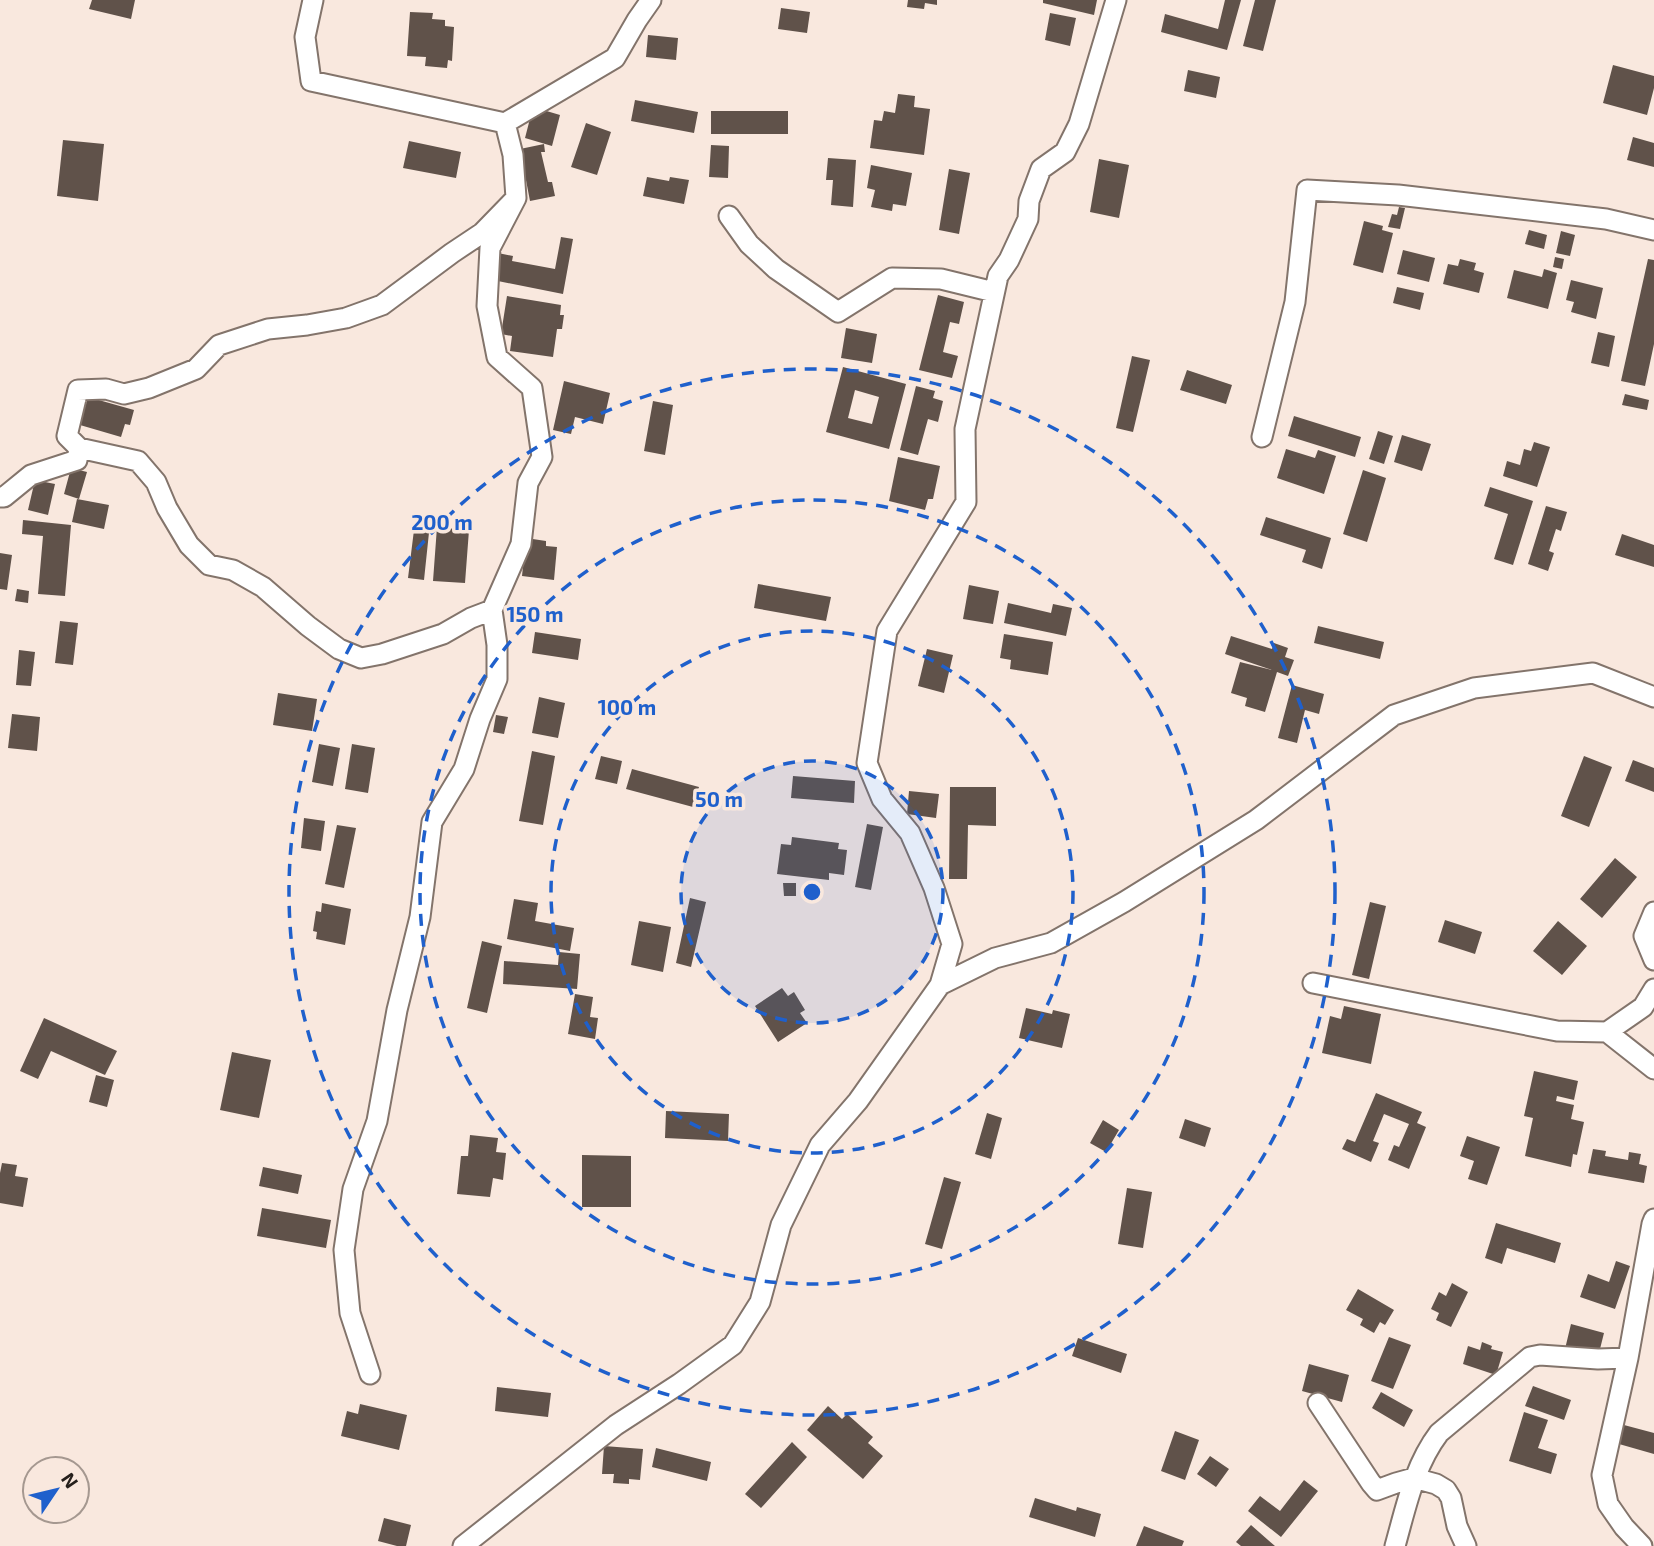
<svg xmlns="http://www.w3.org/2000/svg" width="1654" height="1546" font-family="'Exo 2',sans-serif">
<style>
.building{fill:#60524a;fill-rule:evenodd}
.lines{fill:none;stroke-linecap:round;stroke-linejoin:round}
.minor-casing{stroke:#83746b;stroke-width:23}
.minor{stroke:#fff;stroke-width:19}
.ring{fill:none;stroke:#1f60cc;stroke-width:3.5;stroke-dasharray:12 9}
.centre{fill:#1f60cc;stroke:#f9e8de;stroke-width:3.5}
.ring-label{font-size:21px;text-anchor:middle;font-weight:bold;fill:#1f60cc;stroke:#f9e8de;stroke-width:7;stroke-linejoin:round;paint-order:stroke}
</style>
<rect width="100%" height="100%" fill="#f9e8de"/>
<path class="building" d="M92,0H135L131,19L89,9Z
M908,0H937V5L925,3L924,9L907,7Z
M1043,0H1097L1094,15L1043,3Z
M1225,0H1241L1227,50L1161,32L1165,14L1218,29Z
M1255,0H1276L1263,51L1243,46Z
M781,8L810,12L807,33L778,29Z
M410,12L433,13L432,19L445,20V26L454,27L452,61L448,60L447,68L425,66L426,57L407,56Z
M1050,13L1076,18L1070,46L1045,40Z
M648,35L678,38L676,60L646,57Z
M1613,65L1654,76V88L1647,115L1603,103Z
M1188,70L1220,77L1216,98L1184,91Z
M898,94L915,96L914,107L930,109L924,155L870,148L874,120L882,121L884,111L895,113Z
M635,100L698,112L694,133L631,121Z
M533,107L560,115L552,146L525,138Z
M711,111H788V134H711Z
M586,123L611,132L597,175L571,167Z
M1633,137L1654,143V167L1627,160Z
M63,140L104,144L98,201L57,196Z
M409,141L461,152L456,178L403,168Z
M544,144L545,152H541L548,182H552L555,196L530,201L520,149Z
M711,145L729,146L728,178L709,177Z
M828,158L856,160L853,207L831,205L833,180H826Z
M1099,159L1129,165L1119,218L1090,212Z
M871,165L912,173L906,206L893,204L892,211L871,207L875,190L867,188Z
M949,169L970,173L959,234L939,230Z
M647,177L669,181L670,177L689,180L684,204L643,196Z
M1399,207L1405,208L1400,229L1388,227L1392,214L1397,215Z
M1364,221L1383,226L1382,230L1393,233L1383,273L1353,265Z
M1529,230L1547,235L1544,249L1525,244Z
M1561,231L1575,235L1570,256L1556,253Z
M561,237L573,239L563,294L493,280L498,253L513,256L512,261L555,269Z
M1403,250L1435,258L1429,282L1397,274Z
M1555,257L1564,259L1562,269L1553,267Z
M1460,259L1476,263L1474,270L1484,273L1479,293L1443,284L1448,264L1458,266Z
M1648,259L1654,260V344L1645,386L1621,381Z
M1544,269L1557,273L1548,309L1507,298L1514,270L1542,277Z
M1571,280L1603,288L1596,319L1571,312L1574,302L1566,300Z
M1397,287L1424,293L1420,310L1393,303Z
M938,295L964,302L959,324L950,322L943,352L958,356L952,378L919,370Z
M507,296L561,305L560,315H564L562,329H557L553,357L510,351L512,336L501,334Z
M846,328L877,334L872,363L841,358Z
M1598,332L1615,336L1609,367L1591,363Z
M1132,356L1150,360L1133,432L1116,428Z
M843,367L906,384L889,449L826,432ZM855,390L879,397L872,424L848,418Z
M1187,370L1232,385L1226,404L1180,390Z
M564,381L610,393L603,424L575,417L571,434L553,430Z
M916,386L935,391L933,398L943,401L938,422L928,419L918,455L900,450Z
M1625,394L1649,400L1647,410L1622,405Z
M88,397L134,410L130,425L125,424L121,437L80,425Z
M653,401L673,405L665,455L644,451Z
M1294,416L1361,437L1355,457L1288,436Z
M1378,431L1393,436L1384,464L1369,459Z
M1402,435L1431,444L1422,471L1394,462Z
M1534,442L1550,447L1537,487L1503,476L1507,461L1520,465L1524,449L1531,451Z
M1286,449L1315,458L1318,450L1336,456L1324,494L1277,478Z
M898,457L940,466L933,499H928L925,510L889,501Z
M71,468L87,472L79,499L64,494Z
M1363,470L1386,478L1367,542L1343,534Z
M35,480L55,484L48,515L28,510Z
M1490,487L1533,501L1513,565L1494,559L1508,514L1484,506Z
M77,499L109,505L104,529L72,522Z
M1546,506L1567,512L1561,531L1556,529L1549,551L1554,553L1548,571L1528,564Z
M1266,517L1331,538L1322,569L1302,562L1306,550L1260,535Z
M23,520L71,525L65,596L38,594L43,536L22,534Z
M415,522L430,523L424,580L408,578Z
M437,527L469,530L465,583L433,581Z
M1622,534L1654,545V567L1615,555Z
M526,538L546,541V546L557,547L554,580L522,576Z
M0,553L12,555L7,590L0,589Z
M758,584L831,597L826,621L754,608Z
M969,585L999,591L993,624L963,619Z
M17,589L29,591L28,603L15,601Z
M1008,603L1051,613L1053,604L1072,608L1066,636L1004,623Z
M60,621L78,623L73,665L55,663Z
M1318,626L1384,642L1380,659L1314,643Z
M535,632L581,639L578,660L532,653Z
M1004,634L1053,642L1048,675L1010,669L1011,660L1000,658Z
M1231,636L1272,649L1274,643L1288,648L1285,657L1294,660L1288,676L1277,672L1265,712L1245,706L1247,698L1231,693L1240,662L1272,670L1225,654Z
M927,649L953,655L944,693L918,686Z
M19,650L35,652L31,686L16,685Z
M1292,685L1324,694L1319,714L1305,710L1297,743L1278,738Z
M278,693L317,699L312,731L273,725Z
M539,697L565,703L558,738L532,733Z
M12,714L40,717L37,751L8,748Z
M496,715L508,717L504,734L493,732Z
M319,744L340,748L333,786L312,782Z
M352,744L375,748L368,793L345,789Z
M532,751L555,756L543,825L519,821Z
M601,756L622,761L617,784L595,779Z
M1584,756L1612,767L1589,827L1561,816Z
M1633,760L1654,768V792L1625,781Z
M632,769L699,787L693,807L626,789Z
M793,776L855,781L854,803L791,798Z
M950,787H996V826L968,825L967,879H949Z
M909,791L939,794L936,818L907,814Z
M304,818L325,821L321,851L301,848Z
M867,824L883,827L871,890L855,887Z
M337,825L356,828L344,888L325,884Z
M792,837L839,843L838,849L847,850L844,875L829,873V880L777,874L781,844L791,845Z
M1615,858L1637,877L1602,918L1580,899Z
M783,883H796V896H784Z
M690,898L706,902L691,967L676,963Z
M514,899L538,903L535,921L574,928L570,951L507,939Z
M1370,902L1386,906L1369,979L1352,975Z
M322,903L351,909L345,945L316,939L317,932L313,931L316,911L321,912Z
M1445,920L1482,932L1475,954L1438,942Z
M639,921L671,927L663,972L631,965Z
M1558,921L1587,946L1562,975L1533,951Z
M482,941L502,946L487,1013L467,1008Z
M559,952L580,954L577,989L503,984L504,961L558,965Z
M782,988L788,996L794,992L805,1010L800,1013L807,1023L778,1042L755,1006Z
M575,994L593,997L590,1017L598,1018L595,1039L568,1034Z
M1344,1006L1381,1014L1371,1064L1322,1053L1330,1016L1341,1019Z
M1026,1008L1052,1014L1053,1010L1070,1014L1062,1048L1019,1038Z
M44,1018L117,1051L105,1075L51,1051L38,1079L20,1071Z
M232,1052L271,1060L259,1118L220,1110Z
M1534,1071L1578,1081L1574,1100L1557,1096L1556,1101L1574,1105L1571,1119L1584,1122L1577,1155L1573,1154L1571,1167L1525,1156L1533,1118L1524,1116Z
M96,1075L114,1080L107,1107L89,1102Z
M1376,1093L1422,1112L1417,1123L1426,1127L1409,1169L1388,1160L1394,1145L1399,1147L1409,1124L1384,1114L1373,1141L1379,1143L1371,1162L1342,1149L1347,1139L1355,1142Z
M666,1111L729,1114L728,1141L665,1138Z
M987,1113L1002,1118L991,1159L975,1154Z
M1185,1119L1211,1128L1205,1147L1179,1138Z
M1103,1120L1119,1130L1106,1152L1090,1143Z
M470,1135L498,1138L496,1152L506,1153L503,1180L493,1178L490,1197L457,1194L461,1156H468Z
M1467,1136L1500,1147L1487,1185L1468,1179L1474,1161L1460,1156Z
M1593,1149L1606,1151L1605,1156L1628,1160L1629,1152L1641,1154L1639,1164L1647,1166L1644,1183L1588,1173Z
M582,1155L631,1156V1207H582Z
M2,1163L17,1165L15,1176L28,1178L23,1207L0,1203V1173Z
M263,1167L302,1175L298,1194L259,1186Z
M944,1177L961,1182L942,1249L925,1244Z
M1127,1188L1152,1192L1143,1248L1118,1244Z
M262,1208L331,1220L326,1248L257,1236Z
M1496,1223L1561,1243L1555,1263L1507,1248L1502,1264L1485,1258Z
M1616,1261L1630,1266L1615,1309L1580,1297L1588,1274L1609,1282Z
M1452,1283L1468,1292L1451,1327L1436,1320L1439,1313L1431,1309L1439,1292L1446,1296Z
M1358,1289L1394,1310L1385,1325L1380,1322L1374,1333L1360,1325L1363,1319L1346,1310Z
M1571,1324L1604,1333L1598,1357L1565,1349Z
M1389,1337L1411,1345L1393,1389L1371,1381Z
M1078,1338L1127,1354L1121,1373L1072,1356Z
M1482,1342L1492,1346L1491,1349L1503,1352L1496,1375L1463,1364L1468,1346L1480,1350Z
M1309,1364L1349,1375L1342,1402L1302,1391Z
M1533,1386L1571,1400L1564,1420L1525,1406Z
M497,1387L551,1393L548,1417L495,1411Z
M1381,1392L1413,1410L1404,1427L1372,1408Z
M360,1404L407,1415L399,1450L341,1436L347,1411L358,1414Z
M828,1406L842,1419L847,1414L873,1437L868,1443L883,1456L863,1479L807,1430Z
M1524,1412L1548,1420L1538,1448L1557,1454L1551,1474L1509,1461Z
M1624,1425L1654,1433V1454L1619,1444Z
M1175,1431L1199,1440L1185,1480L1161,1471Z
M792,1442L807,1457L761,1508L745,1494Z
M604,1446L643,1449L640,1480L629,1479V1484L613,1483L614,1474H602Z
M656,1448L711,1462L707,1481L652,1467Z
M1210,1456L1229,1469L1216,1487L1197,1474Z
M1304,1480L1318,1491L1281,1537L1248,1511L1260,1496L1280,1511Z
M1035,1498L1076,1511L1077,1507L1101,1514L1095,1537L1029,1517Z
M384,1518L411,1525L406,1546H397L378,1541Z
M1251,1525L1275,1546H1241L1236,1542Z
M1144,1526L1184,1541L1182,1546H1136Z"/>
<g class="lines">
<defs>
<path id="minor" d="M313,0L305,37L311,81L505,123
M729,216L749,244L776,269L838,312L892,278L941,279L994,292
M1262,437L1295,302L1307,190L1398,195L1606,219L1654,230
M79,448L138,461L156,482L167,508L189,545L209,565L233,570L263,587L308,626L339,649L361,658L382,654L443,634L471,618L492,610
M0,497H4L31,475L77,460L79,448L67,436L78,390L106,389L124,394L149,388L196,369L219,345L268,329L307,325L346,318L382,305L452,253L482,233L516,198L513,155L505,123L615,58L637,20L651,0
M1654,912L1644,936L1654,960
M1313,983L1557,1031L1607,1032L1654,1069
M940,985L995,958L1051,943L1124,902L1256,820L1394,715L1474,688L1593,673L1654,697
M1607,1032L1643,1007L1654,989
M370,1374L350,1313L344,1250L353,1189L377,1121L397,1010L420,917L432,822L464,769L480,719L497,679V645L492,610L521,544L528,483L542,457L532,388L497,357L487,306L490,248L516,198
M1318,1403L1371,1483L1377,1490L1396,1483L1414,1478L1436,1484L1446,1490L1451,1498L1457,1526L1466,1546
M463,1546L616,1425L679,1384L733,1345L760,1302L781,1225L820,1145L858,1101L940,985L952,944L934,888L910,833L882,799L867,763L887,631L966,502L965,429L998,276L1009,260L1028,219L1029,201L1041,169L1065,152L1079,124L1116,0
M1395,1546C1406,1507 1414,1466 1439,1433L1530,1357L1540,1355L1598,1359L1628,1358
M1642,1546L1624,1527L1608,1504L1602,1475L1628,1358L1652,1224L1654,1219"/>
</defs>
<use href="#minor" class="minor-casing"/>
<use href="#minor" class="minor"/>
</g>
<circle cx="812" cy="892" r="131" fill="#1f60cc" fill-opacity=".12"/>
<g class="ring">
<circle cx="812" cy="892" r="131"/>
<circle cx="812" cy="892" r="261"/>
<circle cx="812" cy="892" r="392"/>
<circle cx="812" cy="892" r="523"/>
</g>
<circle cx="812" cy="892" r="10" class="centre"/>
<g class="ring-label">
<text x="442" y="530">200 m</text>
<text x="535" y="622">150 m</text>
<text x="627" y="715">100 m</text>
<text x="719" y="807">50 m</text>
</g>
<g transform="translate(56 1490) rotate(55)"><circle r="33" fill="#f9e8de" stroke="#a59890" stroke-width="2"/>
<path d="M0-5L12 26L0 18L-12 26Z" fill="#1f60cc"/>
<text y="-10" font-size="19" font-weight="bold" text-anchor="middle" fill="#26201c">N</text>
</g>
</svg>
